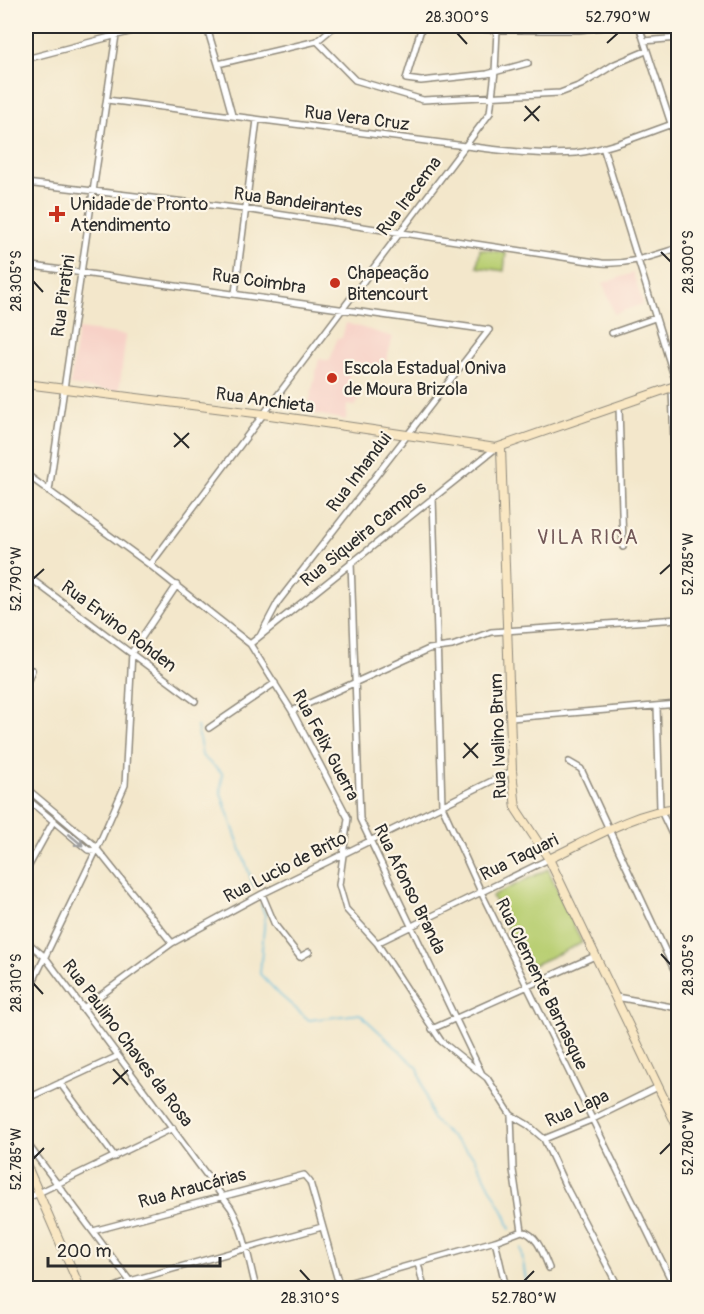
<svg xmlns="http://www.w3.org/2000/svg" width="704" height="1314" font-family="Pangolin,sans-serif">
<style>
.built{fill:#f7d1c7}
.green{fill:#b9cf73;stroke:#727d4f;stroke-width:1.5}
.lines{fill:none;stroke-linecap:round;stroke-linejoin:round}
.stream{stroke:#5dbadb;stroke-width:1.5}
.street-casing{stroke:#8f897b;stroke-width:8}
.secondary-casing{stroke:#8f897b;stroke-width:10}
.street{stroke:#fff;stroke-width:5}
.secondary{stroke:#f9e7c3;stroke-width:8}
.oneway{stroke:#a0a0a0}
.ticks{fill:none;stroke:#2b2b2b;stroke-width:2}
.poi-dot{fill:#c8321e;stroke:#fcf5e5;stroke-width:2}
.labels{text-anchor:middle;stroke-width:4.5;stroke-linejoin:round;paint-order:stroke}
.street-label{font-size:18px;fill:#2b2b2b;stroke:#fcf5e5}
.poi-label{font-size:18px;fill:#2b2b2b;stroke:#fcf5e5;text-anchor:start}
.neighbourhood-label{font-size:20px;letter-spacing:1.5px;fill:#725858;stroke:#fcf5e5}
.neatline{fill:none;stroke:#2b2b2b;stroke-width:2}
.ticks-label{font-size:15px;text-anchor:middle;fill:#2b2b2b}
</style>
<rect width="100%" height="100%" fill="#fcf5e5"/>
<filter id="ink" filterUnits="userSpaceOnUse"><feTurbulence type="fractalNoise" baseFrequency=".0167" numOctaves="2"/><feDisplacementMap in="SourceGraphic" scale="12" xChannelSelector="R" yChannelSelector="G"/><feConvolveMatrix kernelMatrix="1 2 1 2 8 2 1 2 1" color-interpolation-filters="sRGB"/></filter>
<filter id="wash" filterUnits="userSpaceOnUse"><feTurbulence type="fractalNoise" baseFrequency=".008" numOctaves="4" result="noise"/><feDisplacementMap in="SourceGraphic" scale="24" xChannelSelector="R" yChannelSelector="G"/><feGaussianBlur stdDeviation="1.35" result="paint"/><feColorMatrix in="noise" values="0 0 0 0 0 0 0 0 0 0 0 0 0 0 0 0 0 1.4 0 .05"/><feComposite in="paint" operator="in"/></filter>
<g filter="url(#wash)">
<rect width="100%" height="100%" fill="#f3e7cb"/>
<path class="built" d="M633,273L643,304L614,314L603,283Z
M346,323L393,337L384,368L351,362L348,387L363,392L355,406L347,405L346,420L307,412L319,359L330,361L337,338H342Z
M78,329L126,335L119,392L70,385Z"/>
<path class="green" d="M480,249L506,253L504,271L477,267Z
M548,869L582,943L527,968L492,896Z"/>
<g class="lines">
<path class="stream" d="M197,726L202,756L222,773L221,794L254,887
M261,904L265,915L260,974L280,995L309,1020L360,1014L418,1068L432,1119L475,1158L505,1215L510,1229
M521,1248L527,1288"/>
</g>
</g>
<g filter="url(#ink)">
<g class="lines">
<defs>
<path id="street" d="M204,26L207,28L218,64L232,115
M422,26L406,79L421,81L487,74L528,63
M438,26L497,30H579L611,26
M639,26L678,145
M317,41L355,80L423,100L560,93L581,85L615,64L646,51
M644,41L678,38
M26,59L152,26
M218,64L317,41L335,26
M107,100L465,146C501,150 541,156 576,153C611,149 645,133 678,122
M603,147L677,386
M26,183L244,209L602,263C629,265 652,256 678,248
M26,265L489,330
M235,293L257,120
M612,333L655,318
M672,388L678,563
M619,406L623,547
M26,474L150,565L250,644L292,711L348,818L339,885L346,909L377,943L441,1041L487,1078L511,1115L513,1170L522,1231
M49,491L116,35
M433,497L442,806L481,892L675,1288
M351,562L360,819L481,1072
M150,565L490,113L495,72L497,30
M26,575L195,701
M260,636L278,602L489,330
M250,644L496,448
M26,685L32,670
M657,706L660,809L678,847
M292,711L429,649L452,646L491,632L678,619
M511,718L678,704
M209,728L275,683
M569,762L581,769L678,978
M26,788L93,844L172,943
M26,798L88,850L96,851
M26,871L54,820
M262,894L275,925L300,957L309,952
M26,941L45,957L231,1208C245,1232 249,1262 256,1288
M377,943L549,859
M26,996L96,851L125,785L132,652L177,585
M616,997L678,1008
M82,1009L172,943L262,894L512,771
M432,1029L595,956
M60,1083L115,1157
M26,1099L118,1056
M511,1115L528,1125L544,1139L566,1187L619,1288
M544,1139L591,1120L658,1087
M26,1142L135,1288
M26,1199L173,1128
M93,1231L304,1175L310,1182L340,1288
M522,1231C538,1235 543,1254 549,1268
M495,1241L506,1288
M418,1263L424,1288
M113,1288L130,1281L322,1227
M330,1288L495,1241L522,1231"/>
<path id="secondary" d="M26,384L263,414L496,448L678,385
M501,448L512,771L516,809L549,859L678,1128
M549,859C587,841 637,811 678,808
M26,1164L80,1288"/>
</defs>
<use href="#street" class="street-casing"/>
<use href="#secondary" class="secondary-casing"/>
<use href="#street" class="street"/>
<use href="#secondary" class="secondary"/>
</g>
<defs><path id="oneway-shaft" d="M-6 0H5M1.5-3L5.5 0L1.5 3" fill="none" stroke-width="1.6" stroke-linecap="round" stroke-linejoin="round" transform="scale(1.5)"/></defs>
<use class="oneway" href="#oneway-shaft" transform="translate(76 840) rotate(40)"/>
</g>
<path class="ticks" d="M457,33L467,44M607,43L618,33M525,106L539,121M524,121L540,106M661,252L671,262M33,281L43,292M174,433L189,448M174,447L189,433M660,574L671,564M33,579L44,569M464,743L478,758M463,758L478,743M661,954L671,965M33,983L43,994M113,1069L128,1085M113,1084L128,1070M660,1154L671,1143M33,1159L44,1148M300,1270L310,1281M524,1281L534,1271"/>
<g class="poi-dot">
<path d="M54 205h6v6h6v6h-6v6h-6v-6h-6v-6h6z"/>
<circle cx="335" cy="283" r="6"/>
<circle cx="332" cy="378" r="6"/>
</g>
<g class="labels">
<g class="street-label">
<text transform="translate(357 118) rotate(7)" y="6">Rua Vera Cruz</text>
<text transform="translate(409 196) rotate(-53)" y="6">Rua Iracema</text>
<text transform="translate(298 202) rotate(8)" y="6">Rua Bandeirantes</text>
<text transform="translate(259 281) rotate(8)" y="6">Rua Coimbra</text>
<text transform="translate(63 296) rotate(-82)" y="6">Rua Piratini</text>
<text transform="translate(265 400) rotate(8)" y="6">Rua Anchieta</text>
<text transform="translate(359 472) rotate(-53)" y="6">Rua Inhandui</text>
<text transform="translate(363 534) rotate(-39)" y="6">Rua Siqueira Campos</text>
<text transform="translate(119 626) rotate(37)" y="6">Rua Ervino Rohden</text>
<text transform="translate(498 736) rotate(-92)" y="6">Rua Ivalino Brum</text>
<text transform="translate(326 745) rotate(62)" y="6">Rua Felix Guerra</text>
<text transform="translate(519 857) rotate(-26)" y="6">Rua Taquari</text>
<text transform="translate(285 867) rotate(-27)" y="6">Rua Lucio de Brito</text>
<text transform="translate(410 889) rotate(64)" y="6">Rua Afonso Branda</text>
<text transform="translate(542 984) rotate(64)" y="6">Rua Clemente Barnasque</text>
<text transform="translate(128 1043) rotate(53)" y="6">Rua Paulino Chaves da Rosa</text>
<text transform="translate(577 1108) rotate(-24)" y="6">Rua Lapa</text>
<text transform="translate(192 1188) rotate(-15)" y="6">Rua Araucárias</text>
</g>
<g class="poi-label">
<text x="70" y="210">Unidade de Pronto<tspan x="70" dy="21">Atendimento</tspan></text>
<text x="347" y="279">Chapeação<tspan x="347" dy="21">Bitencourt</tspan></text>
<text x="344" y="374">Escola Estadual Oniva<tspan x="344" dy="21">de Moura Brizola</tspan></text>
</g>
<g class="neighbourhood-label">
<text x="588" y="544">VILA RICA</text>
</g>
</g>
<rect width="704" height="1314" fill="none" stroke="#fcf5e5" stroke-width="66"/>
<path d="M48 1257v9h172v-9" fill="none" stroke="#2b2b2b" stroke-width="3"/>
<text x="57" y="1257" font-size="18" fill="#2b2b2b" stroke="#fcf5e5" stroke-width="4.5" paint-order="stroke">200 m</text>
<rect x="33" y="33" width="638" height="1248" class="neatline"/>
<g class="ticks-label">
<text x="457" y="22">28.300°S</text>
<text x="618" y="22">52.790°W</text>
<text transform="translate(688 262) rotate(-90)" y="5">28.300°S</text>
<text transform="translate(16 281) rotate(-90)" y="5">28.305°S</text>
<text transform="translate(688 564) rotate(-90)" y="5">52.785°W</text>
<text transform="translate(16 579) rotate(-90)" y="5">52.790°W</text>
<text transform="translate(688 965) rotate(-90)" y="5">28.305°S</text>
<text transform="translate(16 983) rotate(-90)" y="5">28.310°S</text>
<text transform="translate(688 1143) rotate(-90)" y="5">52.780°W</text>
<text transform="translate(16 1159) rotate(-90)" y="5">52.785°W</text>
<text x="310" y="1303">28.310°S</text>
<text x="524" y="1303">52.780°W</text>
</g>
</svg>
